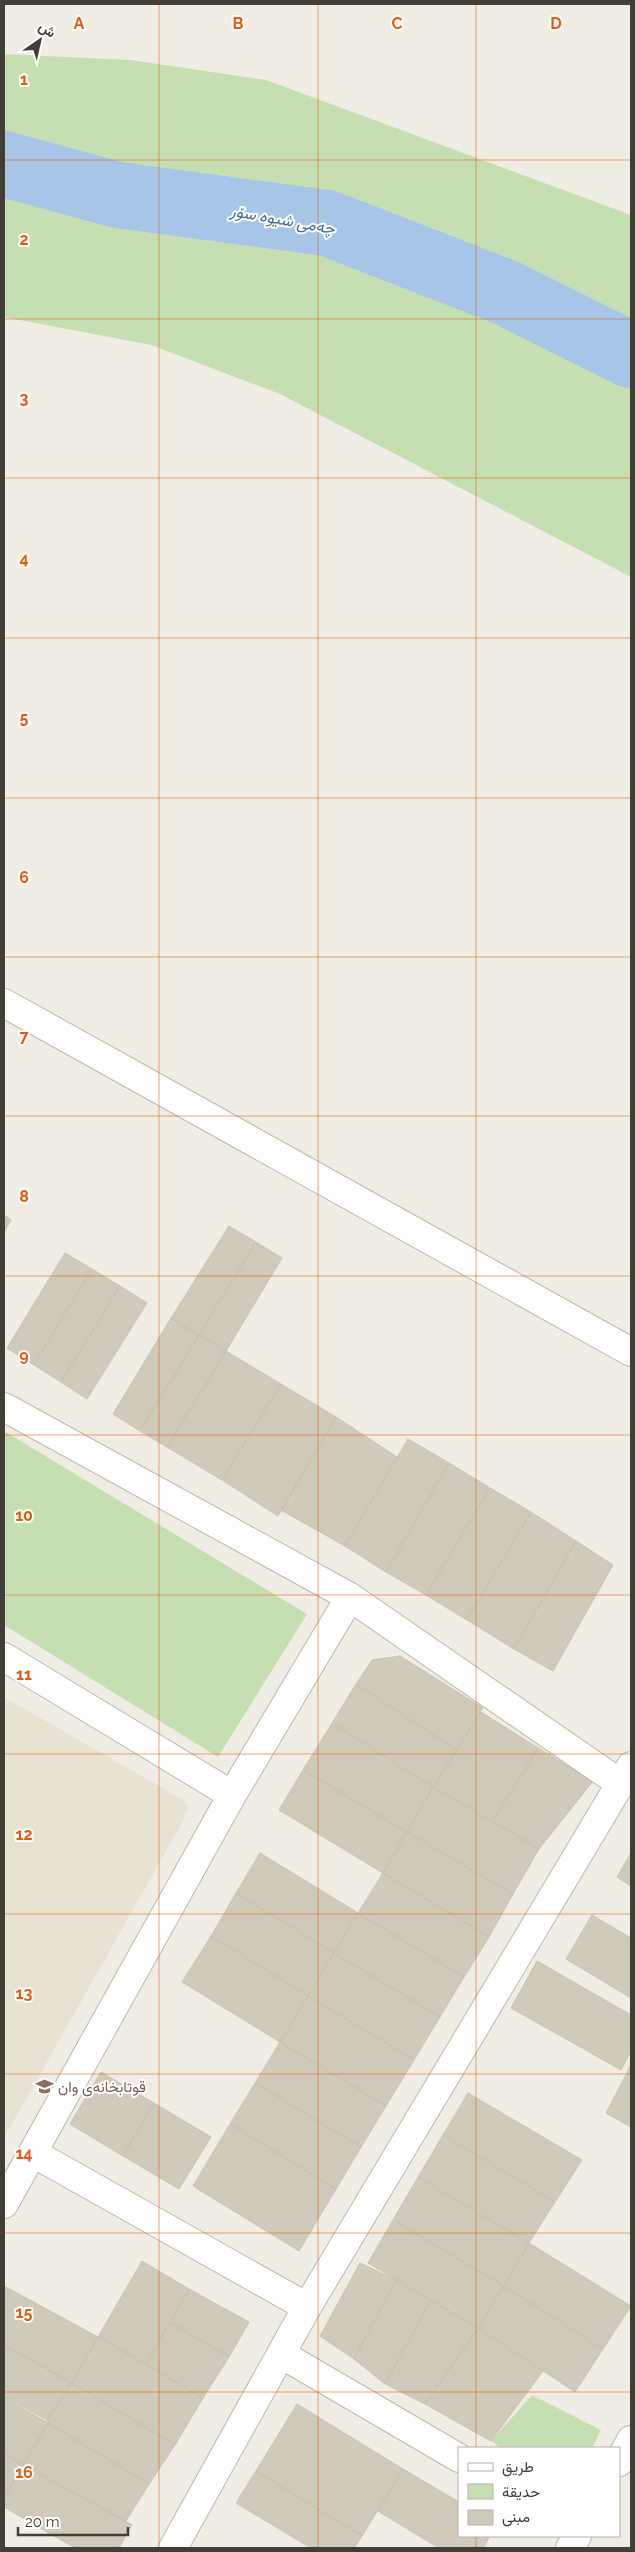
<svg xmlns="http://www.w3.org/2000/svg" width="635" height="2552" font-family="Raleway,Vazirmatn,sans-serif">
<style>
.education{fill:#e7e3d0}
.green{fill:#c6dfb2}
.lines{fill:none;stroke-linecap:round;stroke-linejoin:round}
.river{stroke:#a7c5e6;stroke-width:66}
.building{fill:#d0cabb;stroke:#cac2af}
.minor-casing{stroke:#bdb8ab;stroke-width:30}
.minor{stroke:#fff;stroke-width:28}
.grid{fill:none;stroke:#e8590c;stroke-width:1;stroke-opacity:0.55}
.labels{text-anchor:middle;stroke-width:4;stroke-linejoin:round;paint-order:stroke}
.education-label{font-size:15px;fill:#785e54;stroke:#fff;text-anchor:start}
.water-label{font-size:16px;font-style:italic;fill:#3c6b9f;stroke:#fff}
.grid-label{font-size:16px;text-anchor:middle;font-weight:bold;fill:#e8590c;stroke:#fff;stroke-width:4;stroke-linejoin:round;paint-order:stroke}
</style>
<rect width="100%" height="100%" fill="#f0ede4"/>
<path class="education" d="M4,1697L185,1801L188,1806L184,1819L4,2138Z"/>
<path class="green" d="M4,54L130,60L266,80L631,215V577L280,394L151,345L4,317Z
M4,1431L307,1614L218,1757L4,1625Z
M532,2395L601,2430L592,2448H500L491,2441Z"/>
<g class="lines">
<path class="river" d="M4,164L118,195L327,223L507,293L631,355"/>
</g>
<path class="building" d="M4,1215L11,1220L4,1232Z
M229,1226L256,1242L199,1335L171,1318Z
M256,1242L282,1258L226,1351L199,1335Z
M65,1253L92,1269L34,1365L7,1348Z
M92,1269L120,1286L61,1382L34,1365Z
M120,1286L147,1303L87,1399L61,1382Z
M171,1318L199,1335L140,1431L113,1414Z
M199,1335L226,1351L167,1447L140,1431Z
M226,1351L281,1384L222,1480L167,1447Z
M281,1384L336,1417L278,1516L222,1480Z
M336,1417L397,1457L345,1546L281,1510Z
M408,1439L449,1463L386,1572L345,1546Z
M449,1463L490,1488L426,1595L386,1572Z
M490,1488L531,1512L467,1620L426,1595Z
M531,1512L576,1541L514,1649L467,1620Z
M576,1541L613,1565L553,1671L514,1649Z
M400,1656L483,1708L457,1750L356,1684L372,1660Z
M356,1684L457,1750L433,1787L332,1723Z
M481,1712L538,1748L493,1821L433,1787Z
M332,1723L433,1787L407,1832L303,1770Z
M538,1748L593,1781L539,1849L493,1821Z
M303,1770L407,1832L383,1873L279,1810Z
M433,1787L539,1849L513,1894L407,1832Z
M407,1832L513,1894L489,1937L383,1873Z
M260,1853L358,1913L334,1953L236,1893Z
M631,1853V1886L617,1877Z
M383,1873L489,1937L464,1977L358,1913Z
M236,1893L334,1953L308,1996L211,1936Z
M358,1913L464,1977L440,2017L334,1953Z
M592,1915L631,1938V1998L566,1959Z
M211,1936L308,1996L280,2042L182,1982Z
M334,1953L440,2017L414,2060L308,1996Z
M537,1961L631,2015V2051L621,2070L511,2008Z
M308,1996L414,2060L386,2106L280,2042Z
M280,2042L386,2106L361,2147L255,2083Z
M631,2064V2075L627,2073Z
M101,2072L154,2103L123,2156L70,2124Z
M627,2073L631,2075V2127L606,2113Z
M255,2083L361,2147L336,2189L230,2124Z
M468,2093L582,2160L555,2202L443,2135Z
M154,2103L211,2137L179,2189L123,2156Z
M230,2124L336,2189L299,2251L193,2186Z
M443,2135L555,2202L529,2243L418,2177Z
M418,2177L529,2243L504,2286L393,2220Z
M393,2220L504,2286L478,2328L368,2263Z
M529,2243L631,2306L603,2349L504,2286Z
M142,2261L189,2289L146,2364L98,2337Z
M360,2263L396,2280L354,2359L320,2336Z
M396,2280L431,2300L385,2384L354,2359Z
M4,2286L98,2337L72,2383L4,2345Z
M504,2286L603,2349L575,2392L478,2328Z
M189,2289L249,2322L229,2357L170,2322Z
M431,2300L478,2328L425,2404L385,2384Z
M170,2322L229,2357L203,2398L146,2364Z
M478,2328L543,2371L491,2441L425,2404Z
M98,2337L203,2398L175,2445L72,2383Z
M4,2345L72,2383L47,2420L4,2396Z
M72,2383L175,2445L149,2484L48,2423L47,2420Z
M4,2397L48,2423L23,2465L4,2453Z
M297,2404L403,2469L362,2536L256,2471Z
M48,2423L149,2484L126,2521L23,2465Z
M4,2453L23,2465L4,2498Z
M23,2465L132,2525L119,2548H75L4,2507V2499Z
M403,2469L459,2502V2536H490L483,2548H439L378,2511Z
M256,2471L362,2536L354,2548H311L236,2503Z"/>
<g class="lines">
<defs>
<path id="minor" d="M4,1003L631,1352
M4,1407L350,1597L621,1784
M4,1657L232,1795
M33,2153L307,2307
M4,2204L232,1795L350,1597
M281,2354L459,2458
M619,2462L631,2440
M173,2548L307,2307L631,1766
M570,2548L577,2536"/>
</defs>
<use href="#minor" class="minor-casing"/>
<use href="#minor" class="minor"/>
</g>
<path class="grid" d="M159,4V2548M318,4V2548M476,4V2448M4,160H631M4,319H631M4,478H631M4,638H631M4,798H631M4,957H631M4,1116H631M4,1276H631M4,1435H631M4,1595H631M4,1754H631M4,1914H631M4,2074H631M4,2233H631M4,2392H631M476,2536V2548"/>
<defs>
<symbol id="school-bare" viewBox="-9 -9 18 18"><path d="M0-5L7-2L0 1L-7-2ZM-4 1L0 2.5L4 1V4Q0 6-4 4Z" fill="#8d6e63" stroke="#fff" stroke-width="2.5" paint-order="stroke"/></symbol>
</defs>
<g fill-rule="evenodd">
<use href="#school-bare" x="32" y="2074" width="25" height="25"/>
</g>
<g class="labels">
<g class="education-label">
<text x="58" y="2092">قوتابخانەی وان</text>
</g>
<g class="water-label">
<text transform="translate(283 219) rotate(10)" y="6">چەمی شیوە سۆر</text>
</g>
</g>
<g class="grid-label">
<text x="79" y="29">A</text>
<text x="238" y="29">B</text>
<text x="397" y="29">C</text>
<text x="556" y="29">D</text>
<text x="24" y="85">1</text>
<text x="24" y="245">2</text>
<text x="24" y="404">3</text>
<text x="24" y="564">4</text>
<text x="24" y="723">5</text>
<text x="24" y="883">6</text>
<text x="24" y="1042">7</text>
<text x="24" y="1202">8</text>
<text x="24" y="1361">9</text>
<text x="24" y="1521">10</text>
<text x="24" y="1680">11</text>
<text x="24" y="1840">12</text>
<text x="24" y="1999">13</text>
<text x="24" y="2159">14</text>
<text x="24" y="2318">15</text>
<text x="24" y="2478">16</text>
</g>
<rect width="635" height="2552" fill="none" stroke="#413e35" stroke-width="10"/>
<rect x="458" y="2447" width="162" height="90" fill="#ffffff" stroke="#b3b2ae"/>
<rect x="468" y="2463" width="25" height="8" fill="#ffffff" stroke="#b3b2ae"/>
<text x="502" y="2472" font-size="15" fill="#413e35">طريق</text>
<rect x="468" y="2484" width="25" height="15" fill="#c6dfb2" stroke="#b3b2ae"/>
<text x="502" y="2497" font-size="15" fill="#413e35">حديقة</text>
<rect x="468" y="2510" width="25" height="15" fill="#d0cabb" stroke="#b3b2ae"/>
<text x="502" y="2522" font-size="15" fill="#413e35">مبنى</text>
<g transform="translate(40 40) rotate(34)" stroke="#ffffff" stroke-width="4" paint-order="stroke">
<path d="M0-4L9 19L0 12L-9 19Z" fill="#413e35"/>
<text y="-8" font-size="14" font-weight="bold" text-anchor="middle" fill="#413e35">ش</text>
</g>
<path d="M18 2527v8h110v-8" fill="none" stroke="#413e35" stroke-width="2.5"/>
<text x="25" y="2527" font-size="15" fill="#413e35" stroke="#ffffff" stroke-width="4" paint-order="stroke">20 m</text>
</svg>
